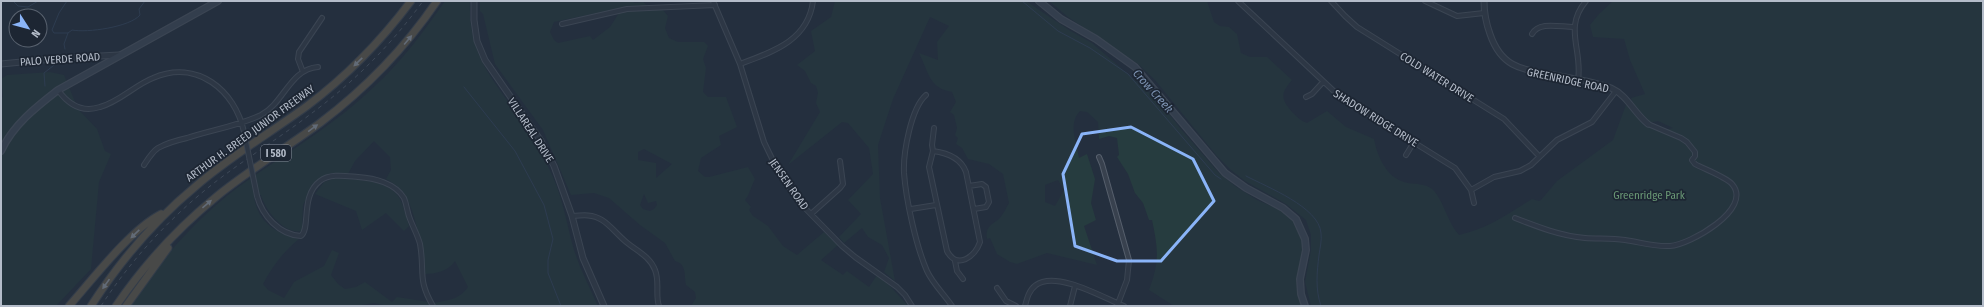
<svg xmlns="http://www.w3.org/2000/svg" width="1984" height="307" font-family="'Fira Sans Condensed',sans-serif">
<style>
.green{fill:#263c3f;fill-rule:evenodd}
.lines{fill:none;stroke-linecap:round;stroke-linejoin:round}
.stream{stroke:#394c67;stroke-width:1}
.minor-casing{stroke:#565f6c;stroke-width:6}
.tertiary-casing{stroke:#565f6c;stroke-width:7}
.secondary-casing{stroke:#565f6c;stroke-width:8}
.motorway-casing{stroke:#434c59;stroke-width:9}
.minor{stroke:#38414e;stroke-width:4}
.tertiary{stroke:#38414e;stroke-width:5}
.secondary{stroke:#465061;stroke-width:5.5}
.motorway{stroke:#746855;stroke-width:7}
.rail{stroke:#5a6575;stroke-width:1;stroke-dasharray:4 4;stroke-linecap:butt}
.minor-bridge-casing{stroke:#565f6c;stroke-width:6;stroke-linecap:butt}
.minor-bridge{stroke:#38414e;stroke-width:4}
.oneway{fill:#aeb4bd}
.marked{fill:none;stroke:#8ab4f8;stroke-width:3;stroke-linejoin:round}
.labels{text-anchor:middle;stroke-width:3.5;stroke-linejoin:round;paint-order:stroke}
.shield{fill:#1d2633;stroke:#878f9c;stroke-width:1}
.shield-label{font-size:10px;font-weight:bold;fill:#b4bcc9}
.street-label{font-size:11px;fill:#b4bcc9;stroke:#1d2633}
.park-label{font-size:11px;fill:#6b9a76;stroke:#1d2633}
.water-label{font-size:12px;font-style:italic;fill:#7c92b1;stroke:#1d2633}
</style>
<rect width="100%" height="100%" fill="#242f3e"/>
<path class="green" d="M445,1H470C468,56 493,79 522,121C534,138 544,157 553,177C563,200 567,225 574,250C580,269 590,288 598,306H436L434,303C448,300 459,300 468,287L455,261C449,271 435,274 425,274C423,254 415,204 401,190C397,185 391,182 386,179L391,170L390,157L374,141L355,161L348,174L331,173L314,183L303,205L302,231C284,235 265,210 261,195L254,197C258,222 276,234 299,239C283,252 272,267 263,284L268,290L284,298L294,282L324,266L332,250L339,253L331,275L338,284L345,289L356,287L365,282L392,302L397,297L429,302L430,306H387L374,303L356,306H128C157,264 196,219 237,188C284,154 334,126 376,85C403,60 424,31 445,1Z
M480,1H631L635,3L643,2L649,7L662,9L668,16L665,28L669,38L678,42H704L708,46L703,59L706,68L703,92L708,97H726L737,127L719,136L721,145L701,158L698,171L705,177H709L748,167L755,179C751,186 750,194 745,200L751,207L749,210L753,216L768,226L783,246L797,255L824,232L838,245L821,260L843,275L847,271L869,287L877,275L891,287L908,306H691L696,298L695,292L686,285C684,275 687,264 675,261L665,243L640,225L609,198L594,193L571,195L543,130L495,64L483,14L480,11ZM621,8L623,12L619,13L610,27L593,40L590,36L558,43L554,40L550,32L554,22ZM644,149L672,164L656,178V163L638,160V152ZM644,194L648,203L656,201L657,205L654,209L650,211L643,209L640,205Z
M835,1H1026L1069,30L1092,43L1159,101L1180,128L1219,173L1235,186L1257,200L1282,211L1291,217L1302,232L1304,249L1298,277L1303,306H1174L1149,290C1160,261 1158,249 1152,220H1149L1143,203L1135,193L1128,174L1117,157L1119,155L1117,138L1109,136L1099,139L1098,122L1087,112L1080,111C1068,124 1076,141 1079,158L1087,154L1095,179L1091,203L1096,220L1084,226L1097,265L1047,253L1017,264L1010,262L997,254L990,238L987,239C985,227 991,225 999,219C1003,215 1006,208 1009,203L1003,174L989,164L968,159L962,148L956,144L958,138L955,135L957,128L954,115L950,112L956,102L952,92C929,88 929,73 919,53L938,60L937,42L949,26L930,17L893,99L878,145L880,198L895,281L884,272L889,258L882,245L868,237L862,228L844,243L839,237L861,214L848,200L873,174L869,148L848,123L842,122L788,165L820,112L816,103L818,93L816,86L811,83L805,71L797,65L815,51L811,31L831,17ZM1058,180L1064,190L1055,206L1045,202V185Z
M1049,1H1207L1214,22L1220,26L1229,27L1237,34L1241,53L1250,57H1267L1292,80C1280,94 1281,99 1292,112C1297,117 1301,121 1307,123L1327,111L1346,127L1374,139C1377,155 1386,177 1404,182C1414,185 1427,182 1435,192C1445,205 1448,223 1459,235C1487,229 1508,214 1532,199L1539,201L1541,200L1557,181L1613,140L1627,102L1654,129L1659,131L1673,128L1658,121L1649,123L1635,107L1631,98L1645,94L1630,60L1624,39L1593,37L1590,25L1599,14L1613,1H1983V306H1311L1305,282L1311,250V235L1306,220L1286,204L1245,181L1231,170L1216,155L1155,80L1138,64L1068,17Z
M50,72L64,75L78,109L97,129L105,151L111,154L99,182L91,269L56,306H1V98L3,97L1,79L7,75Z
M336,178C355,180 390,179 400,199C404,207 406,217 409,226L404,231L386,213L362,230L356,211L315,194L324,182Z"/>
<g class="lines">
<path class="stream" d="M13,1L18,6L28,7L38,1
M67,1L59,13L52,30L54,33H68L72,30C87,33 130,27 140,15L139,9L145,1
M188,1H189
M1022,1L1058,31L1090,48L1128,74L1215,175L1221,179
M1,3L3,1
M65,49L64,44L68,33
M45,86L44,73L58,62
M464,87L515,151L544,205L553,239L548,260V273L561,306
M1246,176C1267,187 1319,207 1321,233C1322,240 1320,248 1319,255C1317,272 1315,289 1321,306"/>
<defs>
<path id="minor" d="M713,1L740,64L764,142L778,171L802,205L842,246L855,257L897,287L905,295L912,306
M1238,1L1338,95L1455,168L1471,190L1474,203
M1331,1L1345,16L1357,27L1504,119L1539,156
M1425,1L1457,16L1484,13
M562,24L627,9L715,5
M1532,34C1539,21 1560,27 1573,27
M740,64C772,52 808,41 813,1
M303,72L298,59L299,52L322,18
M1578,80C1583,50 1563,28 1586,1
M58,90C68,104 82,113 100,107C119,102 135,85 153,78C197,59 235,90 244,132
M926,95C911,108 903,153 904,173C906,200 916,246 927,271C933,284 944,294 952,306
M1306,97L1312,94L1323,82
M933,151C948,153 961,158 966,172L980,242C975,257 957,270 947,251L929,167Z
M933,151L932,145L934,128
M1406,155L1414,142
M1099,157L1102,164L1129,260L1127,280L1117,306
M144,165C148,159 152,152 158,148C167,143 178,140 187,138C211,130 238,126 261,115C284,103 290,69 318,67
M969,186L982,184L986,187L989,202L986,207L974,209
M1471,190L1494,177L1520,171L1531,165L1557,140L1592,122L1616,91
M257,196C262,215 279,235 301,236C311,228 300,196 320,181C330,173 346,176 358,177C374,178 395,183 404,198C407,205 407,212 410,219C413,227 418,236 420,244C425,272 417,279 433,306
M911,209L936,205
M811,214L840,188L843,184L840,161
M572,216C583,215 593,214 602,220C610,225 617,234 625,241C635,250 650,256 655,270C660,282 655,295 659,306
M1515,218C1538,227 1561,236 1585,238C1598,239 1611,238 1625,240C1640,242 1654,247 1670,246C1689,245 1754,209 1732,184C1726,177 1704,169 1695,164L1692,160L1695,156V152L1687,142L1681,138L1648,124
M955,261L957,271L963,279
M997,288L1006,301L1016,306
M1025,306C1027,298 1029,290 1036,285C1056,270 1104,298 1124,306
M1070,306L1075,286"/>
<path id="tertiary" d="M474,1V20L477,41L485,60L541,141L554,166L572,216L583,258L604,306
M1484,1C1484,12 1486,23 1490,34C1501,66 1519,69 1549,74C1569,78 1593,81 1611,88C1627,95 1635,114 1648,124
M1,64L63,58L119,55"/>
<path id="secondary" d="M1039,1L1061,19L1096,39L1135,67L1225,173L1246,188L1283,208L1296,219L1305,239L1306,250L1300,279L1301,294L1305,306
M1,151C13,125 36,107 58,90L218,1"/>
<path id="motorway" d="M69,306C93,279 130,230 161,214
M91,306C120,261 155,220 196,186C231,156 270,133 307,106C347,76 381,41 411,1
M116,306C144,265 178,228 216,197C249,170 286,148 320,123C365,89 405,48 437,1
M126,306L168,248"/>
</defs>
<use href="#minor" class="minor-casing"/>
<use href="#tertiary" class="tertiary-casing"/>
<use href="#secondary" class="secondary-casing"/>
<use href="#motorway" class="motorway-casing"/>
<use href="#minor" class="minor"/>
<use href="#tertiary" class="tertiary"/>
<use href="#secondary" class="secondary"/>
<use href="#motorway" class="motorway"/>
<path class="rail" d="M101,306C129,263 164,224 204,191C238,163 277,140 312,113C354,82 392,44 423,1"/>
<defs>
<path id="minor-bridge" d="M244,132L257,196"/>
</defs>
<use href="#minor-bridge" class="minor-bridge-casing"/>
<use href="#minor-bridge" class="minor-bridge"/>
</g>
<defs><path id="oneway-solid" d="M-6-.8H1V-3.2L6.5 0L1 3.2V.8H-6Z"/></defs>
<g class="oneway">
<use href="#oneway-solid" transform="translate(408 40) rotate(-50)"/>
<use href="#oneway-solid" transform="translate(358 62) rotate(136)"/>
<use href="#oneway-solid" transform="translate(313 128) rotate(-36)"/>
<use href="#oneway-solid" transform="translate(207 204) rotate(-40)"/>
<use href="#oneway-solid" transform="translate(135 234) rotate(136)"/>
<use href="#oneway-solid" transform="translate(106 284) rotate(125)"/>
</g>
<path d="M0 0H1984V307H0ZM1131,127L1193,159L1214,201L1161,261H1117L1075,246L1063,174L1082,134Z" fill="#242f3e" fill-opacity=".55" fill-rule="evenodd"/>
<path class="marked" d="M1131,127L1193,159L1214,201L1161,261H1117L1075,246L1063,174L1082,134Z"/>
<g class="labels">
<rect class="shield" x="261" y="145" width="30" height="16" rx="3"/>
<g class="shield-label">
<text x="276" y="157">I 580</text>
</g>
<g class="street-label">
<text transform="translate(60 59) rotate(-4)" y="4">PALO VERDE ROAD</text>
<text transform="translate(1437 77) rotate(32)" y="4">COLD WATER DRIVE</text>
<text transform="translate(1568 80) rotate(12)" y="4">GREENRIDGE ROAD</text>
<text transform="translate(1376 118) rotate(32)" y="4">SHADOW RIDGE DRIVE</text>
<text transform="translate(531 130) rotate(57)" y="4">VILLAREAL DRIVE</text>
<text transform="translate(250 133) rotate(-36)" y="4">ARTHUR H. BREED JUNIOR FREEWAY</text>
<text transform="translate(789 184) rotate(55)" y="4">JENSEN ROAD</text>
</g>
<g class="park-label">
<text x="1649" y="199">Greenridge Park</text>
</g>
<g class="water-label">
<text transform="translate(1153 91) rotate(48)" y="4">Crow Creek</text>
</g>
</g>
<rect width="1984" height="307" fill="none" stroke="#b4bcc9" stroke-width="4"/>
<g transform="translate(28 28) rotate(126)"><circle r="19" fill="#1d2633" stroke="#59626f"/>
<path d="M0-3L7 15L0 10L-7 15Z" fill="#8ab4f8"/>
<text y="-6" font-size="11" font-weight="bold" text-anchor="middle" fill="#b4bcc9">N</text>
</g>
</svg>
